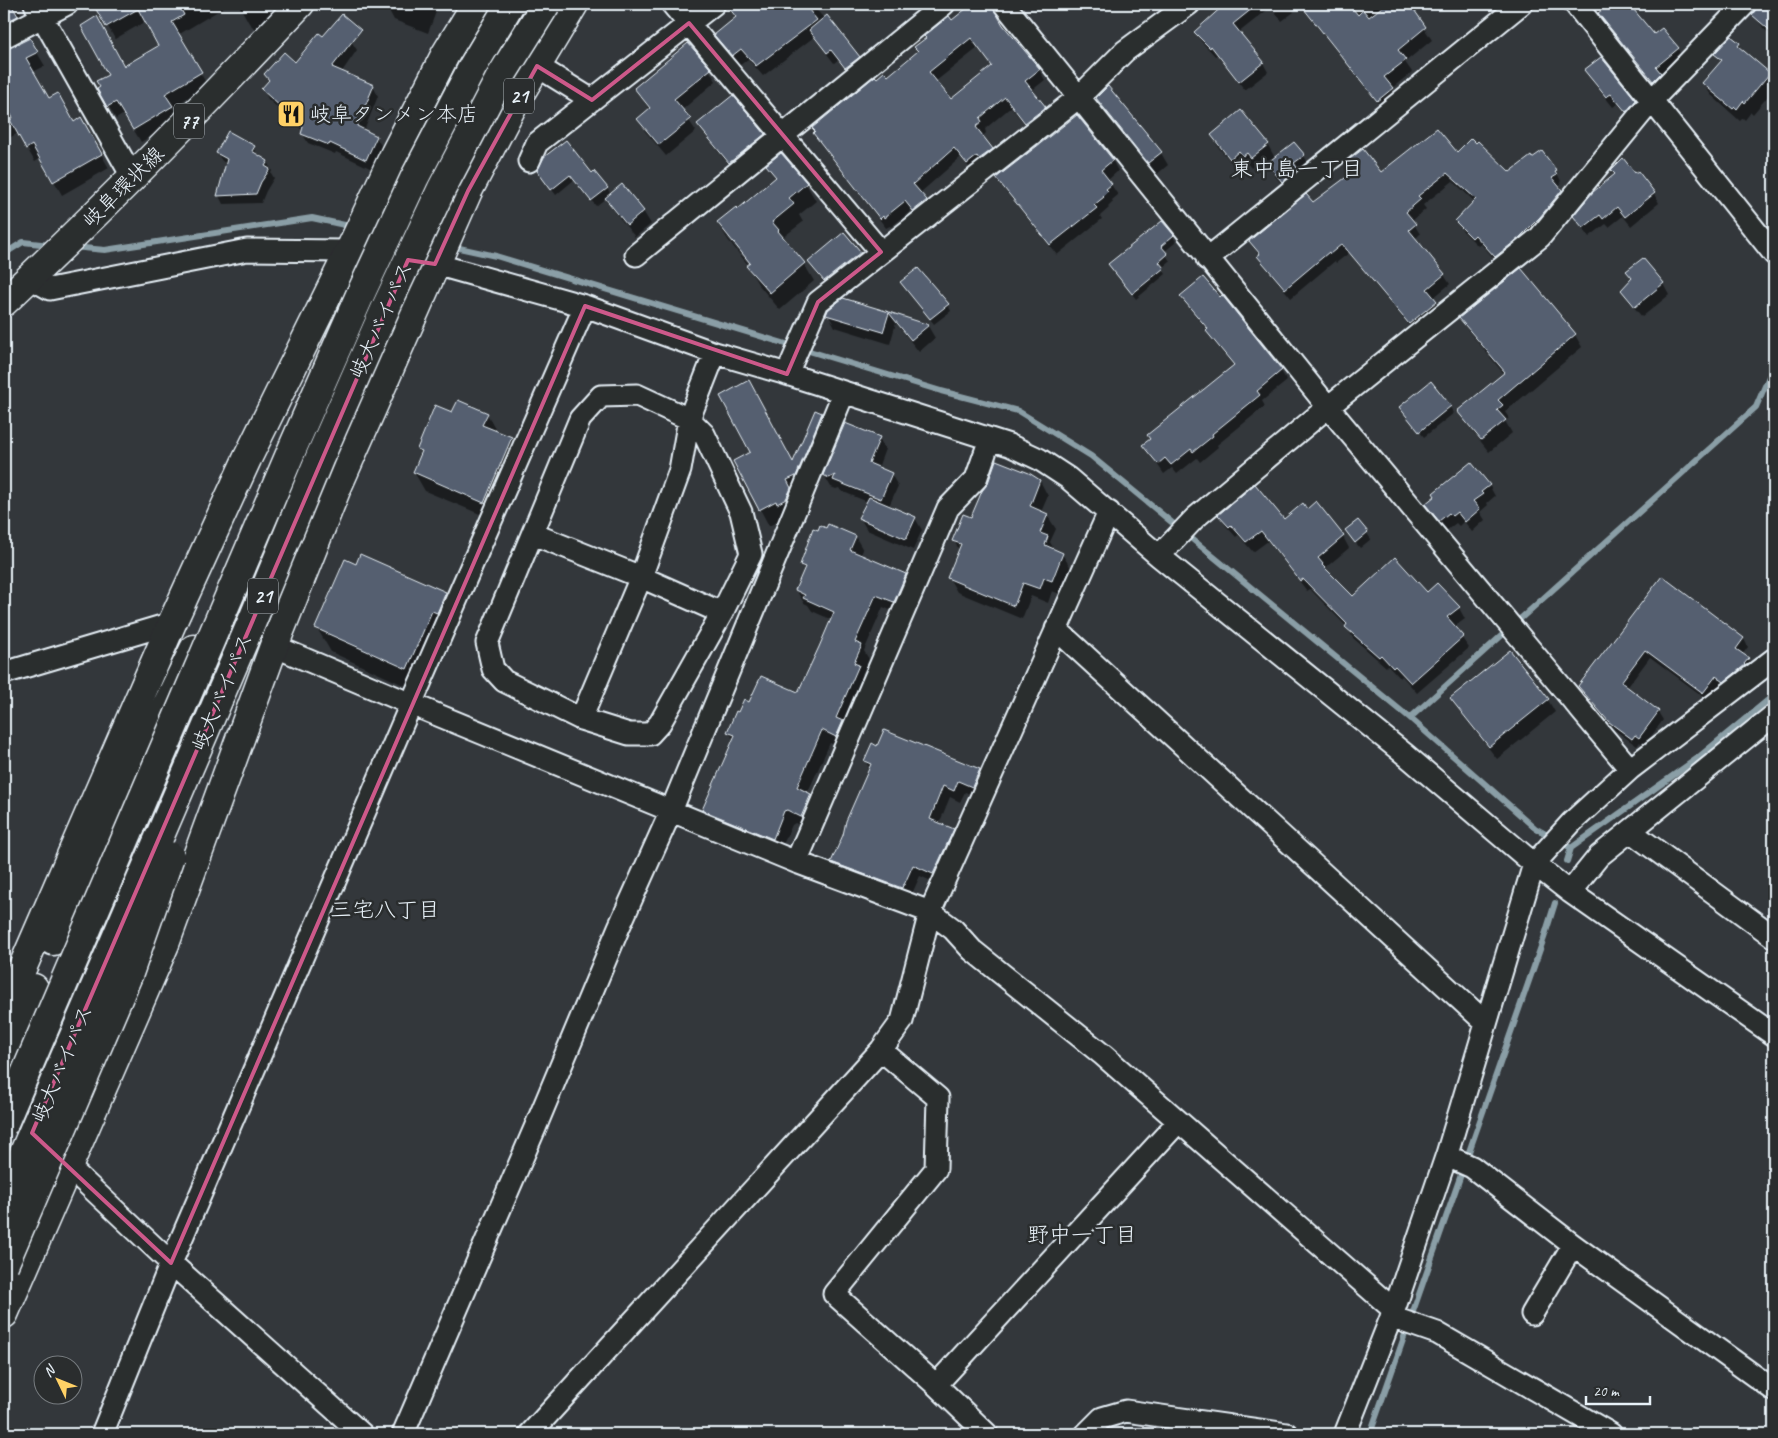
<svg xmlns="http://www.w3.org/2000/svg" width="1778" height="1438" font-family="Caveat,'Klee One',sans-serif">
<style>
.shadow{fill:#0007;fill-rule:evenodd}
.lines{fill:none;stroke-linecap:round;stroke-linejoin:round}
.stream{stroke:#8a9ea6;stroke-width:6}
.building{fill:#555e6f;stroke:#e8f1f8;fill-rule:evenodd}
.minor-casing{stroke:#e8f1f8;stroke-width:25}
.major-casing{stroke:#e8f1f8;stroke-width:31}
.highway-casing{stroke:#e8f1f8;stroke-width:31}
.minor{stroke:#2a2d2e;stroke-width:21}
.major{stroke:#2a2d2e;stroke-width:28}
.highway{stroke:#2a2d2e;stroke-width:28}
.highway-bridge-casing{stroke:#e8f1f8;stroke-width:31;stroke-linecap:butt}
.highway-bridge{stroke:#2a2d2e;stroke-width:28}
.marked{fill:none;stroke:#cd598a;stroke-width:4;stroke-linejoin:round}
.labels{text-anchor:middle;stroke-width:5;stroke-linejoin:round;paint-order:stroke}
.shield{fill:#2a2d2e;stroke:#afb6bb;stroke-width:1}
.shield-label{font-size:20px;font-weight:bold;fill:#e8f1f8}
.poi-label{font-size:21px;fill:#e8f1f8;stroke:#2a2d2e;text-anchor:start}
.street-label{font-size:21px;fill:#e8f1f8;stroke:#2a2d2e}
.neighbourhood-label{font-size:22px;fill:#e8f1f8;stroke:#2a2d2e}
</style>
<rect width="100%" height="100%" fill="#33373b"/>
<filter id="ink" filterUnits="userSpaceOnUse"><feTurbulence type="fractalNoise" baseFrequency=".02" numOctaves="2"/><feDisplacementMap in="SourceGraphic" scale="10" xChannelSelector="R" yChannelSelector="G"/><feConvolveMatrix kernelMatrix="1 2 1 2 8 2 1 2 1" color-interpolation-filters="sRGB"/></filter>
<g filter="url(#ink)">
<path class="shadow" d="M4,4H71L33,9L16,5L28,26L4,40Z
M95,4H220L223,8L178,35L208,86L172,107L179,119L141,142L124,114L116,119L99,89L124,67L160,46L146,21L115,39Z
M242,4H300L264,38L249,23L240,7Z
M388,4H439L428,33L394,20L387,7Z
M732,4H811L859,57L865,68L852,78L838,60L834,63L814,37L763,76L748,59L739,66L722,45L716,35L736,19L728,6Z
M974,4H988L1002,25L1039,70L1045,80L1031,91L1051,118L1032,133L1011,107L985,129L986,133L982,137L998,160L974,174L961,157L920,193L932,211L920,221L912,210L891,227L890,226L886,228L821,143L815,133L876,79L887,77ZM978,48L993,67L951,100L936,81Z
M1226,4H1289L1294,12L1282,21L1271,7L1238,33L1263,63L1268,72L1245,90L1217,55L1215,56L1201,41L1196,32Z
M1301,4H1406L1424,28L1432,40L1405,62L1412,72L1392,88L1399,101L1385,112L1307,14Z
M1589,4H1634L1635,7L1633,10L1654,36L1662,30L1678,49L1683,59L1659,90Z
M1769,4H1774V38L1763,28L1757,18Z
M323,38L351,41L357,50L341,73L373,86L378,96L364,131L376,137L382,147L372,169L336,152L335,154L308,143L302,133L303,131L268,99L263,89L269,82L265,74L295,64Z
M29,39L45,66L33,72L49,99L73,123L81,119L109,168L62,195L41,158L35,162L18,133L4,141V62L6,61L4,56V51L10,49Z
M1739,44L1744,52L1769,73L1774,67V89L1753,114L1751,112L1745,120L1743,118L1740,121L1711,95L1703,83L1721,62L1716,54Z
M709,70L716,81L682,110L696,131L666,156L645,131L639,119L650,110L635,89Z
M1586,70L1635,101L1641,112L1633,122L1618,104L1613,107L1592,81Z
M1097,98L1161,153L1168,165L1156,175L1104,111Z
M699,124L764,134L771,147L737,175L706,136Z
M1212,136L1268,145L1275,158L1304,156L1311,168L1290,194L1275,176L1268,163L1259,170L1255,165L1251,168L1247,163L1238,170L1219,148Z
M254,147L258,156L267,162L272,171L271,173L274,178L266,191L261,203L223,204L219,196L227,164L222,161L217,153Z
M1457,154L1510,173L1556,171L1561,181L1560,182L1561,185L1558,187L1567,200L1501,266L1481,244L1478,246L1462,230L1457,221L1475,202L1453,181L1423,205L1426,209L1412,221L1420,234L1415,239L1444,275L1450,284L1433,298L1441,312L1415,333L1349,253L1336,263L1335,261L1291,298L1264,265L1251,241L1312,204L1357,170L1351,160L1380,174Z
M781,155L806,184L816,201L799,215L803,222L782,238L804,264L814,281L780,310L758,284L748,267L749,266L728,240L718,223L737,210L776,179L768,165ZM727,237H730L755,267L753,269Z
M1112,160L1118,171L1108,180L1118,195L1112,200L1113,202L1108,207L1109,208L1100,216L1102,219L1057,255L1004,189L998,178Z
M538,171L592,175L607,188L611,195L643,211L651,224L635,237L614,211L606,198L596,206L574,180L556,195Z
M1616,175H1635L1654,194L1659,203L1631,226L1623,216L1609,227L1606,224L1589,237L1575,216Z
M1774,210V234L1768,224Z
M844,234L860,253L867,265L832,293L817,274L810,262Z
M1173,236L1176,242L1164,252L1170,261L1162,268L1166,274L1136,299L1110,265Z
M1521,270L1575,335L1582,347L1505,412L1509,418L1505,421L1512,433L1489,452L1466,423L1459,411L1504,374L1468,330L1461,318Z
M1628,272L1663,284L1669,295L1642,317L1629,301L1622,290L1632,279Z
M901,283L948,305L951,311L934,324Z
M1182,296L1220,298L1222,297L1281,371L1287,381L1262,401L1265,406L1217,445L1218,447L1200,462L1197,458L1177,474L1172,468L1164,474L1144,445L1234,366L1214,342L1208,331L1188,306Z
M828,314H888L928,326L935,338L919,352L896,323L890,344L835,327Z
M1431,382L1454,413L1424,437L1404,413Z
M453,414H487L498,433L511,438L521,457L494,520L425,491L414,472L422,455L418,448Z
M821,414L830,431L786,517L769,526L735,462L793,464Z
M879,438L885,449L878,468L891,474L898,486L889,506L915,518L922,530L913,550L867,530L860,518L868,502L841,491L839,488L836,489L831,487L824,475Z
M1040,481L1048,496L1041,512L1047,515L1056,529L1050,542L1055,551L1062,554L1071,568L1060,594L1052,591L1048,603L1031,596L1022,619L957,592L949,578L960,551L954,541L972,519Z
M1489,485L1495,496L1487,503L1488,505L1480,512L1485,520L1472,532L1464,521L1459,526L1456,523L1446,531L1433,515L1427,504Z
M1315,503L1343,537L1349,548L1324,569L1352,598L1427,594L1459,608L1465,619L1454,627L1469,648L1417,693L1402,676L1400,678L1388,665L1386,667L1353,638L1346,626L1310,589L1307,591L1268,541L1253,552L1238,535L1236,537L1226,526L1220,515L1283,521L1307,510Z
M1358,521L1371,539L1360,548L1346,531Z
M855,536L863,550L860,556L905,575L913,588L901,615L883,607L864,651L869,659L862,674L866,679L844,749L830,743L807,794L810,795L818,808L809,829L795,823L792,825L780,851L711,823L703,810L734,740L729,732L739,714L750,703L799,694L832,620L812,611L808,605L804,603L796,590L805,570L801,565Z
M1662,578L1744,639L1748,647L1742,655L1748,659L1753,667L1729,689L1721,683L1708,700L1650,657L1627,688L1658,712L1663,720L1644,746L1640,742L1637,746L1615,730L1584,694L1579,686Z
M446,593L460,617L421,693L331,652L317,628Z
M1509,652L1548,700L1555,712L1497,759L1459,710L1452,698Z
M877,747L979,770L986,782L979,798L965,792L960,802L950,797L939,824L953,830L960,842L940,885L920,876L911,896L840,874L833,862L870,769L865,761Z"/>
<g class="lines">
<path class="stream" d="M450,246L496,256L941,391L1018,411L1091,456L1410,718L1535,828L1571,848
M73,247L105,250L312,218L354,227
M4,254L23,242L50,245
M1410,718L1756,407L1774,365
M1567,861L1571,848L1695,760L1774,695
M1370,1434L1544,938L1555,903"/>
</g>
<path class="building" d="M4,4H11L18,16L4,23Z
M93,4H178L184,15L172,22L202,72L165,94L173,106L133,130L116,102L107,107L97,89L100,87L96,81L108,75L81,26L97,16L124,66L158,46L138,9L106,27Z
M726,4H804L817,20L756,66L741,49L732,56L714,35L736,17Z
M972,4H991L1003,25L1040,69L1025,81L1046,107L1025,123L1005,97L980,118L982,122L976,127L993,149L979,159L977,156L967,164L954,148L913,184L927,200L913,211L905,201L884,218L883,216L880,219L813,133L815,131L812,128L875,76L877,78L884,72L888,76L918,51L914,47L926,38L924,36L949,16L952,20ZM971,38L992,66L951,99L929,72Z
M1225,4H1258L1233,24L1264,62L1239,82L1211,46L1210,48L1194,32Z
M1300,4H1349L1358,15L1363,10L1369,17L1386,4H1410L1426,27L1398,50L1406,60L1384,77L1393,88L1377,101Z
M1610,4H1629L1654,34L1662,28L1679,48L1656,67L1661,73L1653,81L1598,13Z
M1759,4H1774V34L1752,15Z
M342,14L361,30L332,67L374,85L357,126L377,136L366,160L330,143L329,145L301,134L303,127L261,89L269,80L264,74L284,52L295,62L319,33L323,36Z
M827,15L860,57L845,68L831,50L827,53L809,30Z
M1731,36L1740,43L1738,46L1770,73L1745,103L1743,101L1737,109L1735,107L1733,109L1702,83L1722,60L1714,54Z
M30,38L38,52L26,58L49,98L58,93L74,122L81,117L102,154L53,182L32,145L26,149L10,120L13,118L4,103V49L10,48Z
M688,43L711,69L674,99L691,119L659,145L637,119L650,108L634,88Z
M1601,57L1636,100L1626,112L1611,94L1606,97L1584,70Z
M1108,86L1162,152L1148,163L1096,98Z
M733,95L765,134L729,163L697,124Z
M1241,110L1269,144L1251,158L1247,153L1243,156L1239,151L1230,159L1211,135Z
M1077,115L1113,160L1101,170L1112,184L1106,189L1108,191L1103,196L1104,197L1094,205L1097,208L1050,245L996,178Z
M1437,128L1457,152L1471,138L1476,143L1478,141L1510,172L1531,156L1532,158L1542,151L1557,171L1555,172L1557,175L1552,178L1562,190L1540,217L1519,238L1495,257L1475,235L1472,238L1455,221L1476,199L1447,173L1418,196L1421,199L1406,212L1416,224L1409,230L1445,274L1427,289L1437,301L1409,324L1342,244L1330,254L1329,252L1285,289L1257,256L1260,254L1249,241L1306,194L1313,202L1357,169L1350,159L1363,149L1381,172Z
M228,131L255,146L252,151L268,161L265,166L270,169L261,182L256,194L217,196L227,159L216,153Z
M566,140L592,173L594,171L608,188L591,201L570,175L551,190L537,171L544,157Z
M1294,142L1305,155L1294,163L1298,169L1282,182L1267,163Z
M781,153L807,183L789,198L794,204L772,222L779,230L778,231L805,263L770,293L746,266L750,263L717,222L736,207L738,209L776,177L766,165Z
M1623,158L1635,173L1638,171L1655,193L1625,217L1617,207L1603,219L1600,215L1583,228L1573,216L1593,192L1615,174L1611,170Z
M622,184L644,211L627,225L605,198Z
M1162,221L1174,235L1161,246L1168,254L1159,262L1164,268L1132,294L1108,264Z
M844,232L861,252L824,281L808,262Z
M1643,258L1664,283L1635,307L1621,290L1632,278L1626,271Z
M918,268L949,304L930,319L900,282Z
M1521,268L1576,334L1498,400L1503,405L1497,410L1506,420L1481,440L1457,411L1505,372L1459,318Z
M1203,277L1220,297L1222,295L1282,370L1257,391L1260,395L1212,434L1213,436L1193,452L1191,449L1171,465L1165,458L1158,464L1142,445L1150,439L1147,435L1234,365L1206,331L1208,329L1180,296Z
M843,298L889,312L929,325L911,340L889,313L883,332L826,315L828,310Z
M749,380L793,462L815,410L822,413L796,476L787,480L791,488L786,499L777,504L776,501L759,510L733,461L750,452L720,396Z
M1431,381L1451,406L1419,432L1399,407Z
M458,400L488,413L482,425L512,437L484,503L413,472L422,451L417,449L435,405L452,412Z
M845,423L880,437L869,463L892,473L881,499L833,480L835,475L829,478L823,475Z
M996,460L1029,473L1040,480L1030,506L1048,514L1040,533L1048,536L1045,545L1063,553L1052,581L1044,578L1040,589L1023,583L1014,606L947,578L961,544L952,541L963,514L971,517L982,491L988,483Z
M1471,462L1490,485L1481,492L1483,494L1473,501L1480,509L1465,522L1457,512L1452,516L1449,513L1439,521L1425,504L1435,496L1433,493Z
M1255,484L1284,519L1303,503L1307,509L1316,501L1344,536L1318,558L1323,564L1322,565L1353,596L1395,557L1427,592L1437,583L1460,607L1447,617L1464,636L1411,683L1395,666L1393,668L1381,655L1379,657L1345,627L1347,624L1303,579L1300,581L1261,531L1246,542L1231,525L1229,527L1218,515Z
M869,497L916,517L906,539L858,518Z
M1358,520L1368,532L1355,543L1345,530Z
M828,524L856,536L850,550L906,574L894,602L876,595L855,642L862,645L854,663L859,665L836,718L843,721L836,737L822,730L797,787L811,794L801,817L787,810L784,811L773,839L702,810L735,735L727,732L736,711L738,712L744,699L749,702L761,676L798,692L819,647L834,612L803,598L805,595L795,590L805,567L800,565L813,528L818,530L820,525L826,528Z
M360,554L446,592L437,613L432,611L407,669L315,628L345,559L356,564Z
M1662,576L1744,638L1736,649L1749,658L1744,664L1745,665L1724,682L1716,676L1703,693L1645,650L1621,682L1659,711L1639,738L1635,735L1632,739L1609,722L1578,686Z
M1510,650L1549,699L1489,747L1450,698Z
M884,730L980,769L972,787L958,781L954,791L943,786L930,819L954,829L933,874L913,865L904,885H903L902,888L831,862L843,835L846,821L871,764L864,761L872,743L877,746Z"/>
<g class="lines">
<defs>
<path id="minor" d="M35,4L133,178
M672,4L881,252
M1004,4L1328,407L1630,769
M1575,4L1774,254
M4,37L67,4
M537,66L592,100
M529,161L537,143L714,4
M636,255L944,4
M1207,259L1521,4
M30,278L50,289L247,250L344,251L435,264L585,306L715,353L787,374L1009,445L1039,459L1068,478L1159,556L1407,756L1534,864L1570,892L1774,1035
M787,374L818,302L1079,97L1125,51L1189,4
M637,395L689,419L704,434L741,512L751,554L722,613L660,723L650,734H629L581,719L504,681L493,669L487,643L580,419L601,396Z
M533,534L641,577L722,613
M1159,556L1195,518L1328,407L1540,237L1652,100L1745,4
M1056,629L1486,1023
M274,646L411,704L796,862L930,912L953,929L972,950L1103,1055L1394,1310
M4,673L172,623
M581,719L641,577L680,470L689,419L715,353
M1630,831L1774,937
M796,862L948,508L976,479L990,439
M1570,892L1599,856L1774,715
M881,1050L938,1098L936,1169L834,1294L936,1385L987,1434
M4,1106L171,1263L362,1434
M1447,1154L1454,1159L1472,1167L1573,1245L1774,1390
M1532,1314L1573,1245
M1391,1317L1437,1333L1611,1434
M936,1385L1178,1122
M102,1434L171,1263L411,704L585,306
M403,1434L535,1128L619,927L671,811L844,392
M530,1434L881,1050L902,1021L930,912L1109,512
M1086,1434L1102,1418L1126,1411L1287,1434
M1345,1434L1394,1310L1447,1154L1534,864L1572,822L1630,769L1774,659"/>
<path id="major" d="M4,302C106,206 204,106 300,4"/>
<path id="highway" d="M53,941L194,649
M4,1010L172,623L247,459L349,252L395,153L445,55L476,4
M4,1058L34,988
M4,1314L165,944L274,646L336,490L468,191L512,107L574,4"/>
</defs>
<use href="#minor" class="minor-casing"/>
<use href="#major" class="major-casing"/>
<use href="#highway" class="highway-casing"/>
<use href="#minor" class="minor"/>
<use href="#major" class="major"/>
<use href="#highway" class="highway"/>
<defs>
<path id="highway-bridge" d="M4,1123L293,447L360,295L414,179L473,66L510,4
M4,1199L253,619L320,457L387,305L442,188L501,76L546,4
M4,1265L129,973L170,856"/>
</defs>
<use href="#highway-bridge" class="highway-bridge-casing"/>
<use href="#highway-bridge" class="highway-bridge"/>
</g>
</g>
<path class="marked" d="M689,23L881,252L818,302L787,374L585,306L171,1263L32,1133L408,260L435,264L468,191L537,66L592,100Z"/>
<defs>
<symbol id="restaurant-square" viewBox="-11 -11 22 22"><rect x="-9" y="-9" width="18" height="18" rx="4" fill="#ffd166" stroke="#2a2d2e"/><path d="M-5-6h1v4h1v-4h1v4h1v-4h1v5L-1.5 .5V6h-2V.5L-5-1ZM5-6V6H3V1.5H1.5Q1.5-4 5-6Z" fill="#111"/></symbol>
</defs>
<g fill-rule="evenodd">
<use href="#restaurant-square" x="275" y="98" width="32" height="32"/>
</g>
<g class="labels">
<g class="shield">
<rect x="504" y="78.5" width="30" height="35" rx="4"/>
<rect x="174" y="103.5" width="30" height="35" rx="4"/>
<rect x="248" y="578.5" width="30" height="35" rx="4"/>
</g>
<g class="shield-label">
<text x="519" y="103">21</text>
<text x="189" y="128">77</text>
<text x="263" y="603">21</text>
</g>
<g class="poi-label">
<text x="310" y="121">岐阜タンメン本店</text>
</g>
<g class="street-label">
<text transform="translate(123 187) rotate(-45)" y="7">岐阜環状線</text>
<text transform="translate(381 320) rotate(-66)" y="7">岐大バイパス</text>
<text transform="translate(222 692) rotate(-67)" y="7">岐大バイパス</text>
<text transform="translate(62 1064) rotate(-67)" y="7">岐大バイパス</text>
</g>
<g class="neighbourhood-label">
<text x="1297" y="176">東中島一丁目</text>
<text x="385" y="917">三宅八丁目</text>
<text x="1082" y="1242">野中一丁目</text>
</g>
</g>
<rect width="1778" height="1438" fill="none" stroke="#2a2d2e" stroke-width="20"/>
<rect x="10" y="10" width="1758" height="1418" fill="none" stroke="#e8f1f8" stroke-width="2" filter="url(#ink)"/>
<g transform="translate(58 1380) rotate(313)"><circle r="24" fill="#2a2d2e" stroke="#767b7f"/>
<path d="M0-4L9 19L0 12L-9 19Z" fill="#ffd166"/>
<text y="-8" font-size="14" font-weight="bold" text-anchor="middle" fill="#e8f1f8">N</text>
</g>
<path d="M1586 1396v8h64v-8" fill="none" stroke="#e8f1f8" stroke-width="2.5"/>
<text x="1593" y="1396" font-size="15" fill="#e8f1f8" stroke="#2a2d2e" stroke-width="4" paint-order="stroke">20 m</text>
</svg>
